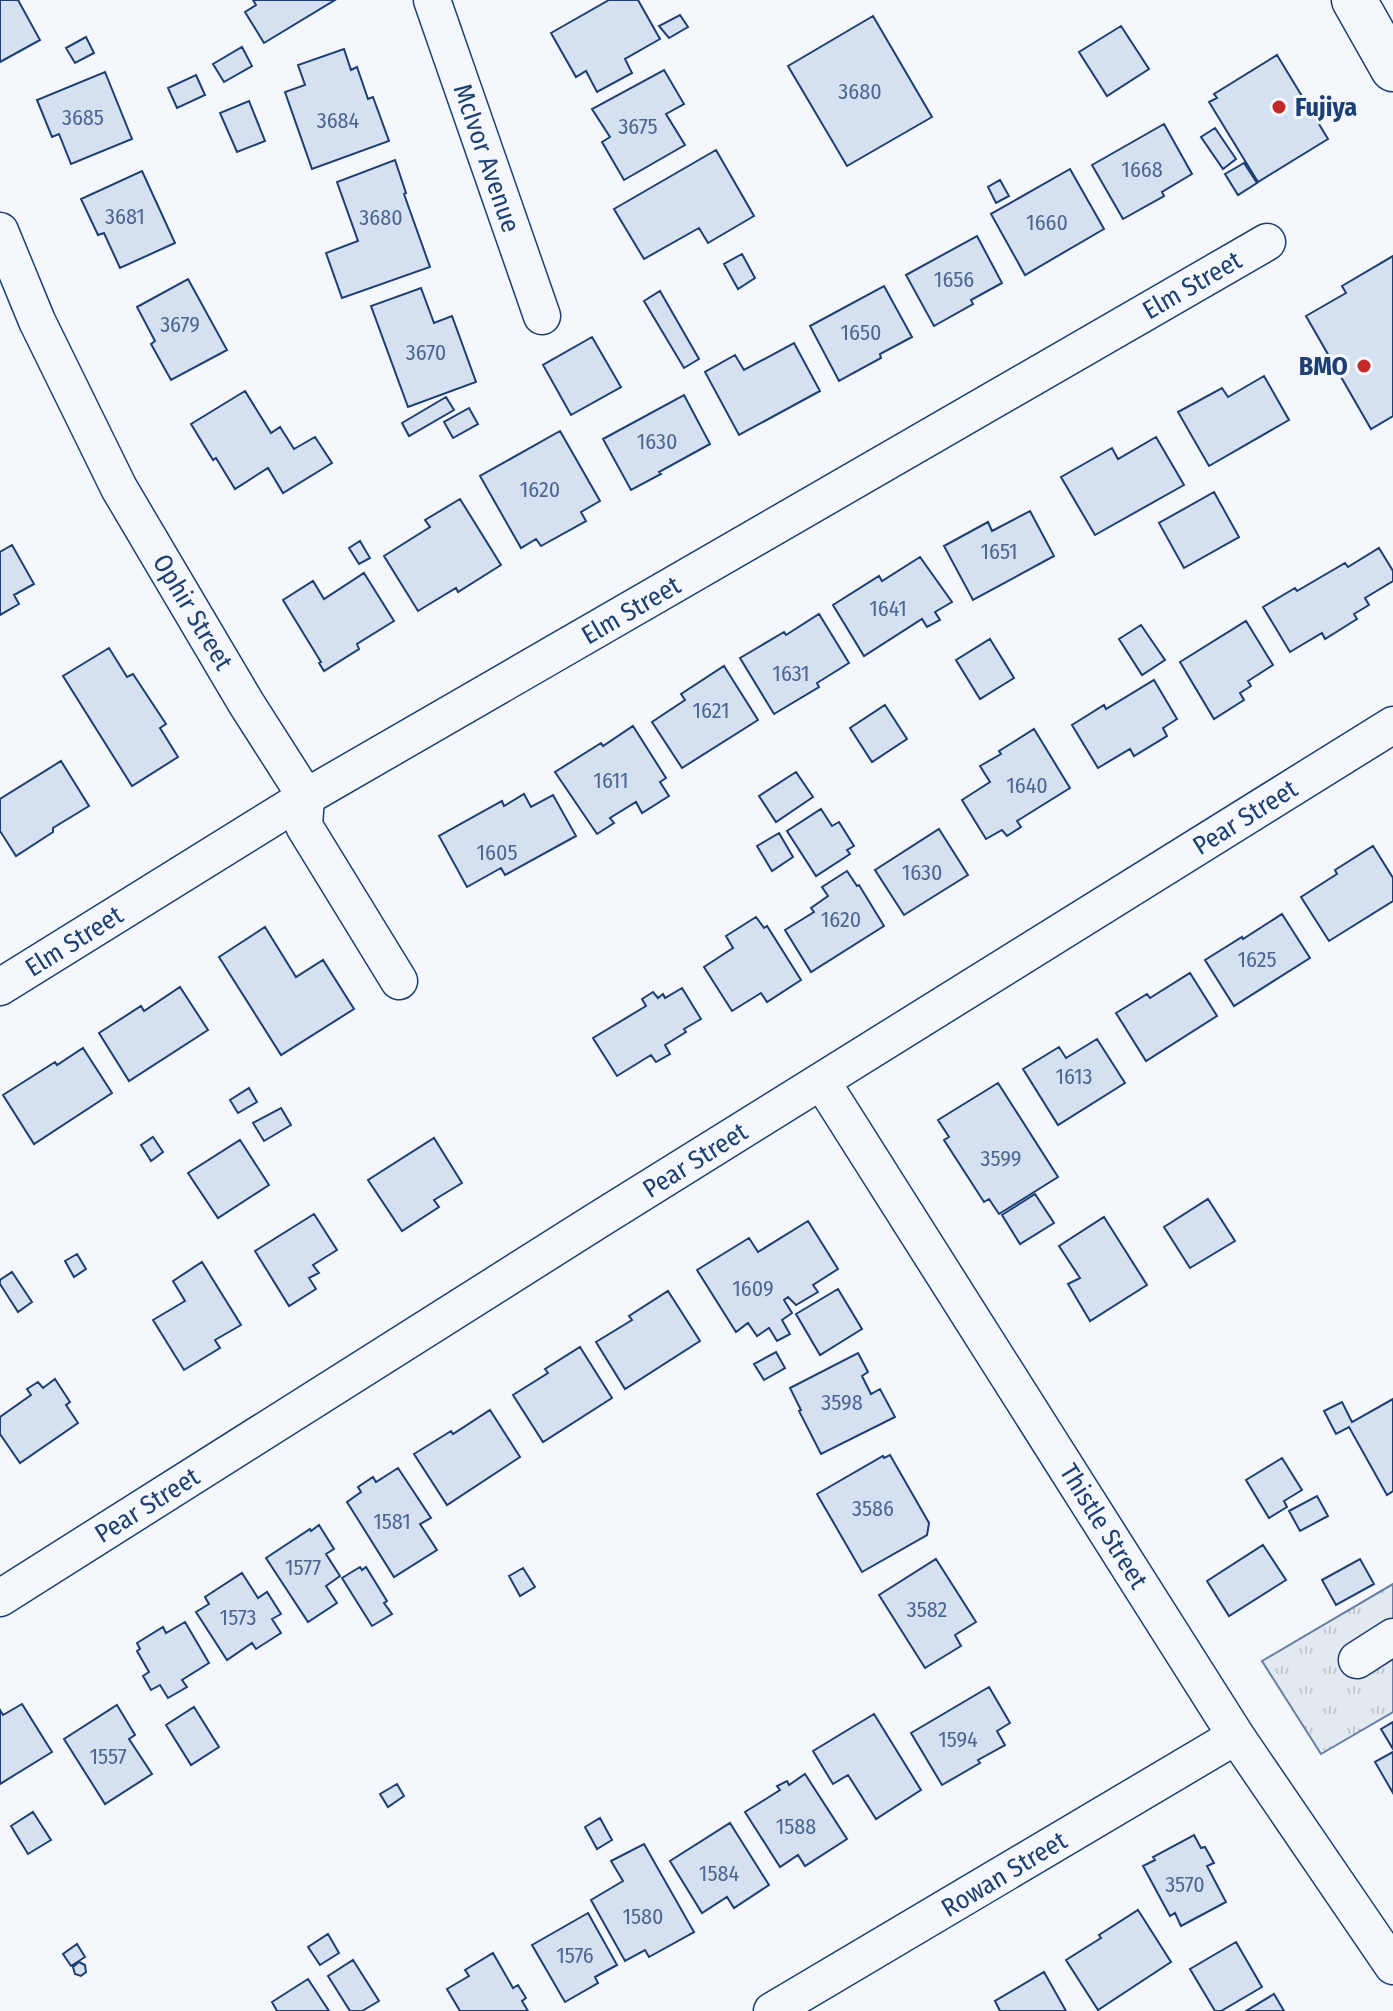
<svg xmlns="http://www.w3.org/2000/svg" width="1393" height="2011" font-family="'Fira Sans Condensed',sans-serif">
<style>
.grass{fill:url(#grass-tufts);stroke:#687fa3;stroke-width:2}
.building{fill:#d5e0f0;stroke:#1d3f73;stroke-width:2}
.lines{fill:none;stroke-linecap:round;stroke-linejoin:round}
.street-casing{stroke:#1d3f73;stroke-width:39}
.secondary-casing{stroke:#1d3f73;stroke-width:47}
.street{stroke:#f4f7fb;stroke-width:36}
.secondary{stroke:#f4f7fb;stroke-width:44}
.poi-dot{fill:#c62828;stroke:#f4f7fb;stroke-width:3}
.labels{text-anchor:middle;stroke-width:6;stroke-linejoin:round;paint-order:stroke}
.number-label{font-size:22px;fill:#4b6792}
.poi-label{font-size:26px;font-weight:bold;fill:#1d3f73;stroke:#f4f7fb;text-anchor:start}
.street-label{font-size:26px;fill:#1d3f73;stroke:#f4f7fb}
</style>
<defs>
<pattern id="grass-tufts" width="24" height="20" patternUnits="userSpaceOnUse" patternTransform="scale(2)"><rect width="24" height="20" fill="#e3e9f0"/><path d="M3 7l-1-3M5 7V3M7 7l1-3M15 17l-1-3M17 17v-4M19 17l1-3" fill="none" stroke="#c2c9d1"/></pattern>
</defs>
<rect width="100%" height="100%" fill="#f4f7fb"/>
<path class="grass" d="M1393,1584V1712L1321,1754L1262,1661Z"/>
<path class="building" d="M0,0H18L40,40L0,62Z
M253,0H335L264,43L245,12L256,5Z
M609,0H638L660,39L625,59L632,73L597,92L586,71L576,77L551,33Z
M680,15L688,27L669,38L659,26Z
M873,16L932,117L847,166L788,66Z
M1121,26L1149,69L1107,96L1079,52Z
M86,37L94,53L75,63L66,48Z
M242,47L252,66L224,82L213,64Z
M344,49L351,70L357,67L368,99L373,97L389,141L312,169L285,92L305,85L298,65Z
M1277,55L1328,139L1258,182L1209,102L1217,98L1214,94Z
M664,70L684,104L666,114L685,145L624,180L602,142L610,137L592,109Z
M105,72L132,139L71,164L59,134L52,137L37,100Z
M196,75L205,95L177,108L168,88Z
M249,101L265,141L237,152L220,113Z
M1164,124L1192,174L1162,192L1164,196L1123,219L1092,165Z
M1215,128L1236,159L1223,169L1201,137Z
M716,150L754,216L708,243L699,228L644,259L614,209Z
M395,160L406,193L404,194L430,267L342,298L326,253L358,241L337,182Z
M1244,163L1257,183L1238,195L1225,174Z
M1070,169L1104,229L1025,275L991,214Z
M142,171L175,243L120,268L104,233L98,235L81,199Z
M1000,180L1009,196L996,203L988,187Z
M977,236L1002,283L971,300L973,304L934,326L906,275Z
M742,254L755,278L738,289L724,264Z
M1393,256V416L1371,429L1306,316L1346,293L1342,286Z
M188,279L227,350L171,380L151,344L155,341L137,307Z
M884,286L912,337L880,354L881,358L839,381L810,326Z
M421,288L434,323L452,316L476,382L408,407L371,306Z
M660,291L699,359L684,368L644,301Z
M592,337L621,387L571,415L543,365Z
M794,343L820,391L739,435L705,372L735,355L744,370Z
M1264,376L1289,420L1209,466L1178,412L1222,388L1228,397Z
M245,391L271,433L280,427L294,449L315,437L332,463L283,493L268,468L235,489L216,458L213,460L191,424Z
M684,395L710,444L659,472L661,474L631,490L603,439Z
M446,397L454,410L409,436L402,423Z
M469,408L478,424L453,438L444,422Z
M560,431L600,501L581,512L586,521L541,546L536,539L521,548L480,476Z
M1156,437L1184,485L1095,535L1061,477L1112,448L1118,459Z
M1214,492L1239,537L1184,568L1159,523Z
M460,499L501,565L458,592L456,588L418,611L384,556L430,527L425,520Z
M1030,511L1054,556L973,600L944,546L988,522L992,531Z
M360,541L370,558L359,564L349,548Z
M12,545L34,584L14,595L19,604L0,615V552Z
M1379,548L1393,571V581L1365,598L1369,605L1354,614L1357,619L1325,639L1322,633L1290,652L1263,607L1295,588L1297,591L1345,563L1348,567Z
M920,557L952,602L935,612L940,620L927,627L922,619L864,656L833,605L879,576L882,581Z
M364,573L394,621L357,644L359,649L324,671L319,663L321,662L283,600L313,581L324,599Z
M819,614L849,663L817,683L819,687L774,714L740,658L784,632L786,635Z
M1246,621L1273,665L1248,681L1251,686L1240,693L1244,700L1214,719L1180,662Z
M1141,625L1165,660L1142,675L1119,639Z
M990,639L1014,678L980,699L956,660Z
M109,648L127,677L133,674L166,724L160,728L178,757L132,786L63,676Z
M724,666L758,720L682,768L652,722L685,700L681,694Z
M1154,680L1177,719L1163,728L1167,736L1134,756L1130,749L1098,768L1072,725L1104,705L1106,709Z
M885,705L907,739L872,762L850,728Z
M633,726L666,778L660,782L669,796L642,813L636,802L610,818L614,823L597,834L555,772L601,743L603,746Z
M1034,729L1070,788L1017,821L1021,827L1007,836L1002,830L986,839L962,800L990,782L980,766L1001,754L999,751Z
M61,761L89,806L53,828V832L16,856L0,831V799Z
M796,772L813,797L776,822L759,796Z
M524,794L531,807L553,795L576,836L505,875L501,868L467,887L439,836L502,801L504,806Z
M821,809L832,826L839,822L854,846L847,850L850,854L816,876L787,831Z
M939,829L968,875L904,915L875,870Z
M779,833L793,857L772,871L757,846Z
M1373,846L1393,878V901L1329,941L1301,897L1337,874L1335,870Z
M847,871L857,886L859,885L884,926L811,972L785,930L814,912L811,908L828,896L822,887Z
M1282,914L1310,958L1234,1006L1205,960L1242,937L1243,939Z
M756,917L764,928L767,926L801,980L767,1002L761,993L732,1011L704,967L733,948L726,936Z
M265,927L296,977L323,960L354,1009L281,1055L219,957Z
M1190,973L1217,1016L1146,1061L1116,1013L1147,994L1150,998Z
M180,987L208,1030L129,1081L99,1033L141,1006L144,1011Z
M682,988L701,1019L684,1029L686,1032L665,1045L670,1054L656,1062L651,1055L617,1076L593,1038L646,1006L642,999L653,992L658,998L663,994L665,998Z
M1097,1039L1125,1083L1058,1125L1023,1069L1059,1047L1066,1058Z
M83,1048L112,1093L34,1144L3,1095L55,1062L57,1065Z
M998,1083L1058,1177L999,1214L989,1199L984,1202L944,1140L949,1137L938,1120Z
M249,1088L257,1102L238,1113L230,1100Z
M281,1108L291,1125L264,1141L253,1123Z
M153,1137L163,1152L151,1161L141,1145Z
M434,1138L462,1183L434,1200L439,1207L402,1231L368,1180Z
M240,1140L269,1185L218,1218L188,1173Z
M1035,1194L1054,1223L1020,1244L1002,1215Z
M1208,1199L1235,1241L1190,1268L1164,1227Z
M314,1214L337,1250L313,1265L319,1273L309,1278L316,1289L289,1306L255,1251Z
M1104,1217L1147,1285L1090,1321L1068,1284L1080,1278L1059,1246Z
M808,1221L838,1269L813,1285L818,1292L796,1305L788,1297L784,1300L792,1313L782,1320L790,1334L777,1341L769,1328L757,1336L748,1323L736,1332L697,1270L749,1238L758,1252Z
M77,1254L86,1269L74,1277L65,1261Z
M202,1262L241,1325L215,1340L220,1348L184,1370L153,1320L185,1301L173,1281Z
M12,1272L32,1302L18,1312L0,1284V1280Z
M838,1289L862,1329L820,1355L796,1314Z
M668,1291L700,1341L625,1389L596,1342L632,1320L629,1316Z
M580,1347L612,1398L543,1442L513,1395L548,1373L545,1369Z
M776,1352L785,1368L764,1380L754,1364Z
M858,1353L868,1372L862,1376L871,1394L880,1389L895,1417L821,1454L799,1411L801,1410L790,1388Z
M55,1379L70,1402L66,1405L78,1423L20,1463L0,1434V1417L31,1395L27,1389L38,1382L43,1388Z
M1393,1399V1491L1387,1495L1349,1427L1336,1434L1324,1411L1342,1402L1352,1422Z
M490,1410L520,1457L447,1505L414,1454L451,1431L453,1434Z
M890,1455L929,1523L927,1535L862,1572L817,1494L883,1456L884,1458Z
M1282,1458L1302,1490L1284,1501L1287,1507L1269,1518L1246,1480Z
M398,1468L431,1518L420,1524L437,1550L394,1577L347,1502L361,1492L358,1487L373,1477L376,1482Z
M1317,1496L1328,1516L1300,1531L1289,1511Z
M319,1525L334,1549L326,1554L340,1576L326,1586L337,1603L308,1622L266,1558L310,1529L311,1531Z
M1263,1545L1286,1580L1229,1616L1207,1581Z
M936,1559L976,1622L955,1635L961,1646L925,1668L879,1595Z
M1360,1559L1374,1584L1336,1605L1322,1580Z
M360,1567L362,1570L366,1567L387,1601L384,1603L392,1614L372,1626L342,1578Z
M523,1568L535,1587L520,1596L509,1576Z
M242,1573L258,1598L267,1592L281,1614L272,1619L281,1633L256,1649L252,1643L227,1660L196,1612L209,1604L205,1597Z
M185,1622L209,1663L182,1680L187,1687L168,1698L160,1685L151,1690L143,1676L149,1672L137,1651L140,1649L137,1643L163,1627L166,1633Z
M989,1687L1010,1723L997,1731L1005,1745L978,1760L980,1763L942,1785L911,1733Z
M22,1704L52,1752L0,1784V1710L3,1715Z
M117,1705L135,1735L129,1739L152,1774L105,1804L64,1739Z
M194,1707L219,1747L191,1765L166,1725Z
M874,1714L921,1790L876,1819L848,1775L833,1784L813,1751Z
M1393,1722V1749L1381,1729Z
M1393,1752V1793L1375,1762Z
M805,1774L847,1839L805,1866L798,1855L780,1867L745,1812L780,1790L777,1786L787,1781L789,1785Z
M397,1784L404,1796L388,1807L380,1794Z
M33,1812L51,1840L28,1854L11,1826Z
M600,1818L612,1840L597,1849L585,1827Z
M730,1823L769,1885L734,1908L727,1897L702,1913L670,1861Z
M1194,1835L1201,1848L1205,1847L1214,1863L1207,1866L1226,1902L1181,1926L1175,1913L1170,1916L1143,1866L1155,1860L1153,1857Z
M644,1844L694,1932L649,1957L645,1950L625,1961L591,1900L623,1881L611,1861Z
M1138,1910L1171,1962L1098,2010L1066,1960L1101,1938L1099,1935Z
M588,1913L617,1965L595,1977L598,1983L565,2002L532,1945Z
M328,1934L339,1953L320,1965L308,1947Z
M1236,1942L1262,1987L1221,2011H1215L1190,1969Z
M77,1944L85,1957L71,1966L63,1954Z
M493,1953L513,1988L518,1985L526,1998L522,2001L528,2011H460L447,1989L469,1976L465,1970Z
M353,1960L379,2001L362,2011H350L328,1976Z
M79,1962L85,1965L86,1972L81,1976L75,1974L73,1967Z
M1044,1972L1066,2011H1000L995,2001Z
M308,1979L329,2011H277L272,2002Z
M1274,1994L1284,2011H1246Z"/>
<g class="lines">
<defs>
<path id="street" d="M432,0L542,316
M0,231L37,321L119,488L246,703L306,797L304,826L399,981
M0,987L306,797L1267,242
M822,1082L1236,1736L1393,1966
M0,1598L598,1220L1393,725
M1357,1660L1393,1637
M772,2011L1236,1736"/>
<path id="secondary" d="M1354,0L1393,69"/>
</defs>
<use href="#street" class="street-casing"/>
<use href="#secondary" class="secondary-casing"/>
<use href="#street" class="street"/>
<use href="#secondary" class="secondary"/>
</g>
<g class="poi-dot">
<circle cx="1279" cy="107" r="8"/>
<circle cx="1364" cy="366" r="8"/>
</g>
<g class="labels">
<g class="number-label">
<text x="860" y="99">3680</text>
<text x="83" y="125">3685</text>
<text x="338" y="128">3684</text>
<text x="638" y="134">3675</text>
<text x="1142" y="177">1668</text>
<text x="125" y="224">3681</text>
<text x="381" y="225">3680</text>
<text x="1047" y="230">1660</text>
<text x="954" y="287">1656</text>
<text x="180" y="332">3679</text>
<text x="861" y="340">1650</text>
<text x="426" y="360">3670</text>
<text x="657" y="449">1630</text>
<text x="540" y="497">1620</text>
<text x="999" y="559">1651</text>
<text x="888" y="616">1641</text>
<text x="791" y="681">1631</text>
<text x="711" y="718">1621</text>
<text x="611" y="788">1611</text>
<text x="1027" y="793">1640</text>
<text x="497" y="860">1605</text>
<text x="922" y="880">1630</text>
<text x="841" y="927">1620</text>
<text x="1257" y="967">1625</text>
<text x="1074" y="1084">1613</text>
<text x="1001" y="1166">3599</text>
<text x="753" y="1296">1609</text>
<text x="842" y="1410">3598</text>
<text x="873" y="1516">3586</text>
<text x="392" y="1529">1581</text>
<text x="303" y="1575">1577</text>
<text x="927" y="1617">3582</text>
<text x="238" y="1625">1573</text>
<text x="958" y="1747">1594</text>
<text x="108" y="1764">1557</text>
<text x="796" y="1834">1588</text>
<text x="719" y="1881">1584</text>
<text x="1185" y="1892">3570</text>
<text x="643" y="1924">1580</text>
<text x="575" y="1963">1576</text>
</g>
<g class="poi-label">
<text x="1295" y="116">Fujiya</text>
<text x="1348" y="375" text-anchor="end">BMO</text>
</g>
<g class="street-label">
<text transform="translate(487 158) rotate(71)" y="9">McIvor Avenue</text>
<text transform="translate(1192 285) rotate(-30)" y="9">Elm Street</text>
<text transform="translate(631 610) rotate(-30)" y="9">Elm Street</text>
<text transform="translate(193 612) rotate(59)" y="9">Ophir Street</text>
<text transform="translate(1245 817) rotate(-32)" y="9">Pear Street</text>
<text transform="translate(74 941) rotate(-32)" y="9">Elm Street</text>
<text transform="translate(695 1160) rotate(-32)" y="9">Pear Street</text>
<text transform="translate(147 1505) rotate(-32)" y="9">Pear Street</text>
<text transform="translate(1104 1526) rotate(58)" y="9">Thistle Street</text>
<text transform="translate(1004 1874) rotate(-31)" y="9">Rowan Street</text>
</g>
</g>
</svg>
